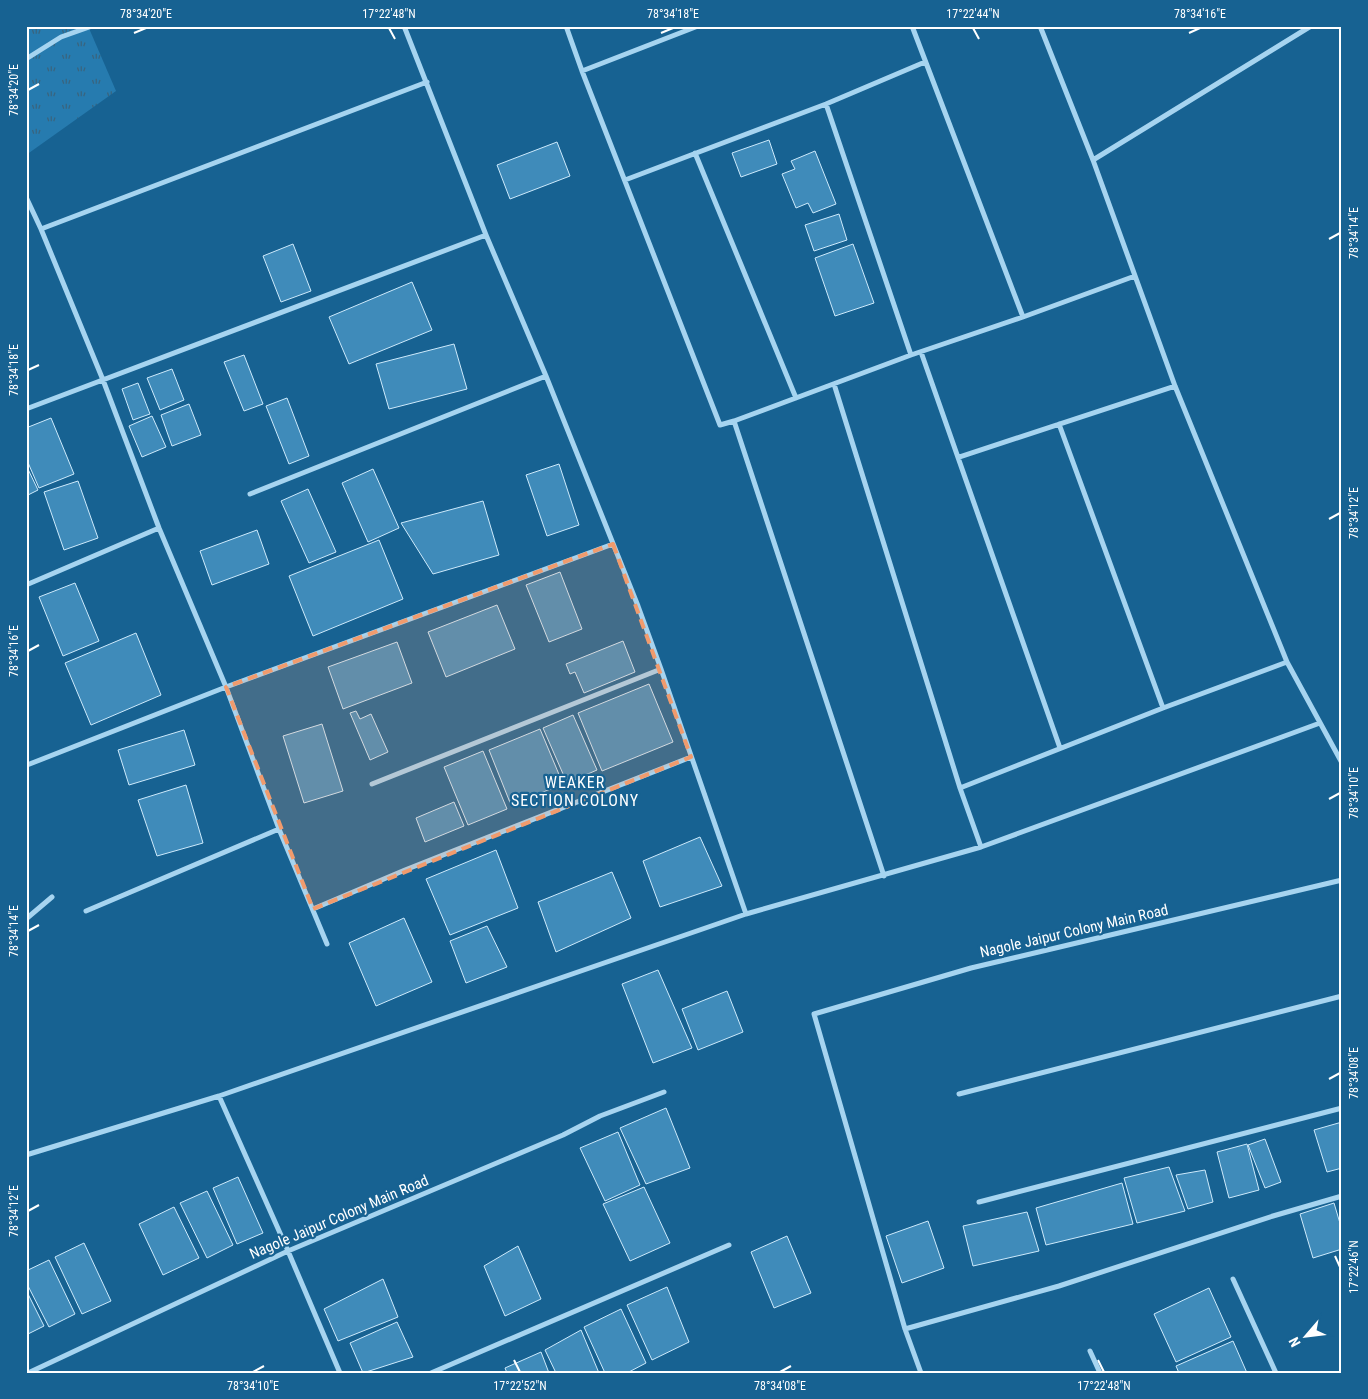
<svg xmlns="http://www.w3.org/2000/svg" width="1368" height="1399" font-family="'Roboto Condensed',sans-serif">
<style>
.park{fill:url(#park-tufts)}
.building{fill:#3f8bba;stroke:#cdeafc}
.lines{fill:none;stroke-linecap:round;stroke-linejoin:round}
.street{stroke:#a6d4f0;stroke-width:5}
.marked{fill:#f19b6d;fill-opacity:0.2;stroke:#f19b6d;stroke-width:4;stroke-dasharray:10 6;stroke-linejoin:round}
.ticks{fill:none;stroke:#fff;stroke-width:2}
.labels{text-anchor:middle;stroke-width:4.5;stroke-linejoin:round;paint-order:stroke}
.street-label{font-size:15px;fill:#fff;stroke:#176292}
.neighbourhood-label{font-size:16px;letter-spacing:1px;fill:#fff;stroke:#176292}
.neatline{fill:none;stroke:#fff;stroke-width:2}
.ticks-label{font-size:12px;text-anchor:middle;fill:#fff}
</style>
<defs>
<pattern id="park-tufts" width="24" height="20" patternUnits="userSpaceOnUse" patternTransform="scale(1.25)"><rect width="24" height="20" fill="#267baf"/><path d="M3 7l-1-3M5 7V3M7 7l1-3M15 17l-1-3M17 17v-4M19 17l1-3" fill="none" stroke="#39647e"/></pattern>
</defs>
<rect width="100%" height="100%" fill="#176292"/>
<path class="park" d="M26,26H88L116,91L26,155Z"/>
<path class="building" d="M769,140L777,164L741,177L732,153Z
M557,142L570,176L510,199L497,165Z
M815,151L836,204L813,213L808,203L796,208L782,174L795,169L791,161Z
M839,214L847,240L814,251L805,225Z
M293,244L311,291L281,302L263,256Z
M853,244L874,303L835,316L815,258Z
M412,282L432,330L349,364L329,317Z
M454,344L467,389L389,409L376,364Z
M244,355L263,404L244,411L224,362Z
M172,369L184,400L160,410L147,378Z
M138,383L150,414L133,420L122,389Z
M287,398L309,456L289,464L266,406Z
M189,404L201,435L172,446L161,415Z
M152,416L166,447L142,457L129,426Z
M51,418L74,474L39,488L26,458V428Z
M559,464L579,525L547,536L526,475Z
M26,465L38,490L26,496Z
M373,469L399,528L368,542L342,483Z
M78,481L98,538L64,550L44,492Z
M308,489L336,552L309,563L281,501Z
M483,501L499,555L433,574L401,523Z
M257,530L269,564L212,585L200,551Z
M379,540L403,599L313,636L289,576Z
M560,572L582,629L549,642L526,585Z
M75,583L99,641L63,656L39,597Z
M497,605L515,649L446,677L428,632Z
M136,633L161,695L91,725L65,663Z
M623,641L635,672L584,693L575,672L570,674L566,664Z
M397,642L412,683L343,709L328,667Z
M649,684L673,742L602,771L578,713Z
M356,711L360,719L371,714L388,752L370,760L350,713Z
M573,715L597,770L567,783L543,728Z
M322,724L343,791L304,803L283,736Z
M540,729L563,784L511,805L489,750Z
M184,730L195,765L129,785L118,750Z
M483,751L507,809L468,825L444,767Z
M186,785L203,843L157,856L138,800Z
M454,802L464,826L425,842L416,818Z
M700,837L722,886L660,907L643,861Z
M496,850L518,908L450,935L426,879Z
M612,872L631,918L556,952L538,902Z
M404,918L432,982L376,1006L349,943Z
M487,926L507,967L466,983L450,941Z
M658,970L692,1048L653,1063L622,984Z
M727,991L743,1032L698,1050L682,1009Z
M666,1108L690,1168L646,1184L620,1128Z
M1342,1122V1168L1327,1172L1314,1130Z
M618,1132L640,1185L605,1201L580,1148Z
M1265,1139L1281,1182L1265,1188L1248,1145Z
M1247,1144L1259,1190L1229,1198L1217,1152Z
M1169,1167L1185,1211L1137,1223L1124,1178Z
M1205,1170L1213,1202L1188,1209L1176,1175Z
M238,1177L263,1233L237,1244L213,1188Z
M1122,1183L1133,1224L1046,1245L1036,1208Z
M644,1187L670,1243L630,1261L603,1204Z
M207,1191L233,1245L207,1258L180,1203Z
M1334,1203L1342,1230V1249L1313,1258L1300,1214Z
M174,1207L199,1258L163,1275L139,1224Z
M1027,1212L1039,1251L973,1266L963,1226Z
M928,1221L944,1268L902,1283L886,1236Z
M787,1236L811,1293L774,1308L751,1252Z
M84,1243L111,1301L82,1314L55,1257Z
M518,1246L541,1299L505,1316L484,1266Z
M49,1260L75,1314L49,1327L26,1282V1271Z
M383,1279L398,1317L338,1341L324,1309Z
M667,1287L689,1342L652,1360L627,1305Z
M1209,1288L1231,1337L1176,1362L1154,1314Z
M26,1290L44,1326L26,1335Z
M621,1309L646,1363L627,1373H605L584,1327Z
M397,1322L413,1357L363,1373L350,1343Z
M581,1330L599,1373H556L545,1350Z
M1233,1341L1247,1373H1179L1176,1366Z
M541,1352L549,1373H507L505,1368Z"/>
<g class="lines">
<path class="street" d="M404,26L486,235L546,376L638,606L661,669L746,914
M566,26L582,71L720,425L734,421L884,876
M1040,26L1093,160L1175,386L1287,662L1342,763
M26,59L61,37L92,26
M582,71L698,26
M826,104L911,355
M695,153L796,398
M1093,160L1311,26
M625,180L826,104L925,62
M26,197L41,229
M1023,317L1135,276
M921,352L1060,748
M834,384L960,788L981,847
M26,409L486,235
M734,421L911,355L1023,317L912,26
M1059,424L1163,708
M959,457L1175,386
M250,494L546,376
M26,585L159,528
M27,765L226,687L613,544
M372,784L661,669
M960,788L1163,708L1287,662
M313,909L405,870L691,757
M86,911L279,829
M26,919L52,897
M327,944L279,829L226,687L159,528L103,380L41,229L427,82
M959,1094L1342,996
M219,1096L288,1251L340,1373
M26,1155L219,1096L746,914L981,847L1320,723
M979,1202L1342,1108
M1233,1279L1276,1373
M905,1329L1059,1286L1273,1216L1342,1196
M1090,1351L1100,1373
M28,1373L288,1251L563,1135L600,1116L664,1092
M431,1373L729,1245
M921,1373L905,1329L814,1014L971,968L1342,880"/>
</g>
<path class="marked" d="M613,544L691,757L313,909L226,687Z"/>
<path class="ticks" d="M389,28L395,39M973,28L979,39M134,33L146,28M661,33L673,28M1189,33L1200,28M28,90L39,84M1329,239L1340,233M28,370L39,365M1329,519L1340,513M28,651L39,645M1329,799L1340,793M28,931L39,925M1329,1079L1340,1073M28,1211L39,1205M1335,1256L1340,1267M514,1360L520,1372M1098,1360L1104,1372M253,1372L264,1366M780,1372L791,1366"/>
<g class="labels">
<g class="street-label">
<text transform="translate(1074 931) rotate(-13)" y="5">Nagole Jaipur Colony Main Road</text>
<text transform="translate(339 1217) rotate(-23)" y="5">Nagole Jaipur Colony Main Road</text>
</g>
<g class="neighbourhood-label">
<text x="575" y="788">WEAKER<tspan x="575" dy="18">SECTION COLONY</tspan></text>
</g>
</g>
<rect width="1368" height="1399" fill="none" stroke="#176292" stroke-width="55"/>
<g transform="translate(1306 1336) rotate(242)" stroke="#176292" stroke-width="4" paint-order="stroke">
<path d="M0-4L9 19L0 12L-9 19Z" fill="#ffffff"/>
<text y="-8" font-size="14" font-weight="bold" text-anchor="middle" fill="#ffffff">N</text>
</g>
<rect x="28" y="28" width="1312" height="1344" class="neatline"/>
<g class="ticks-label">
<text x="146" y="18">78°34'20"E</text>
<text x="389" y="18">17°22'48"N</text>
<text x="673" y="18">78°34'18"E</text>
<text x="973" y="18">17°22'44"N</text>
<text x="1200" y="18">78°34'16"E</text>
<text transform="translate(14 90) rotate(-90)" y="4">78°34'20"E</text>
<text transform="translate(1354 233) rotate(-90)" y="4">78°34'14"E</text>
<text transform="translate(14 370) rotate(-90)" y="4">78°34'18"E</text>
<text transform="translate(1354 513) rotate(-90)" y="4">78°34'12"E</text>
<text transform="translate(14 651) rotate(-90)" y="4">78°34'16"E</text>
<text transform="translate(1354 793) rotate(-90)" y="4">78°34'10"E</text>
<text transform="translate(14 931) rotate(-90)" y="4">78°34'14"E</text>
<text transform="translate(1354 1073) rotate(-90)" y="4">78°34'08"E</text>
<text transform="translate(14 1211) rotate(-90)" y="4">78°34'12"E</text>
<text transform="translate(1354 1267) rotate(-90)" y="4">17°22'46"N</text>
<text x="253" y="1390">78°34'10"E</text>
<text x="520" y="1390">17°22'52"N</text>
<text x="780" y="1390">78°34'08"E</text>
<text x="1104" y="1390">17°22'48"N</text>
</g>
</svg>
